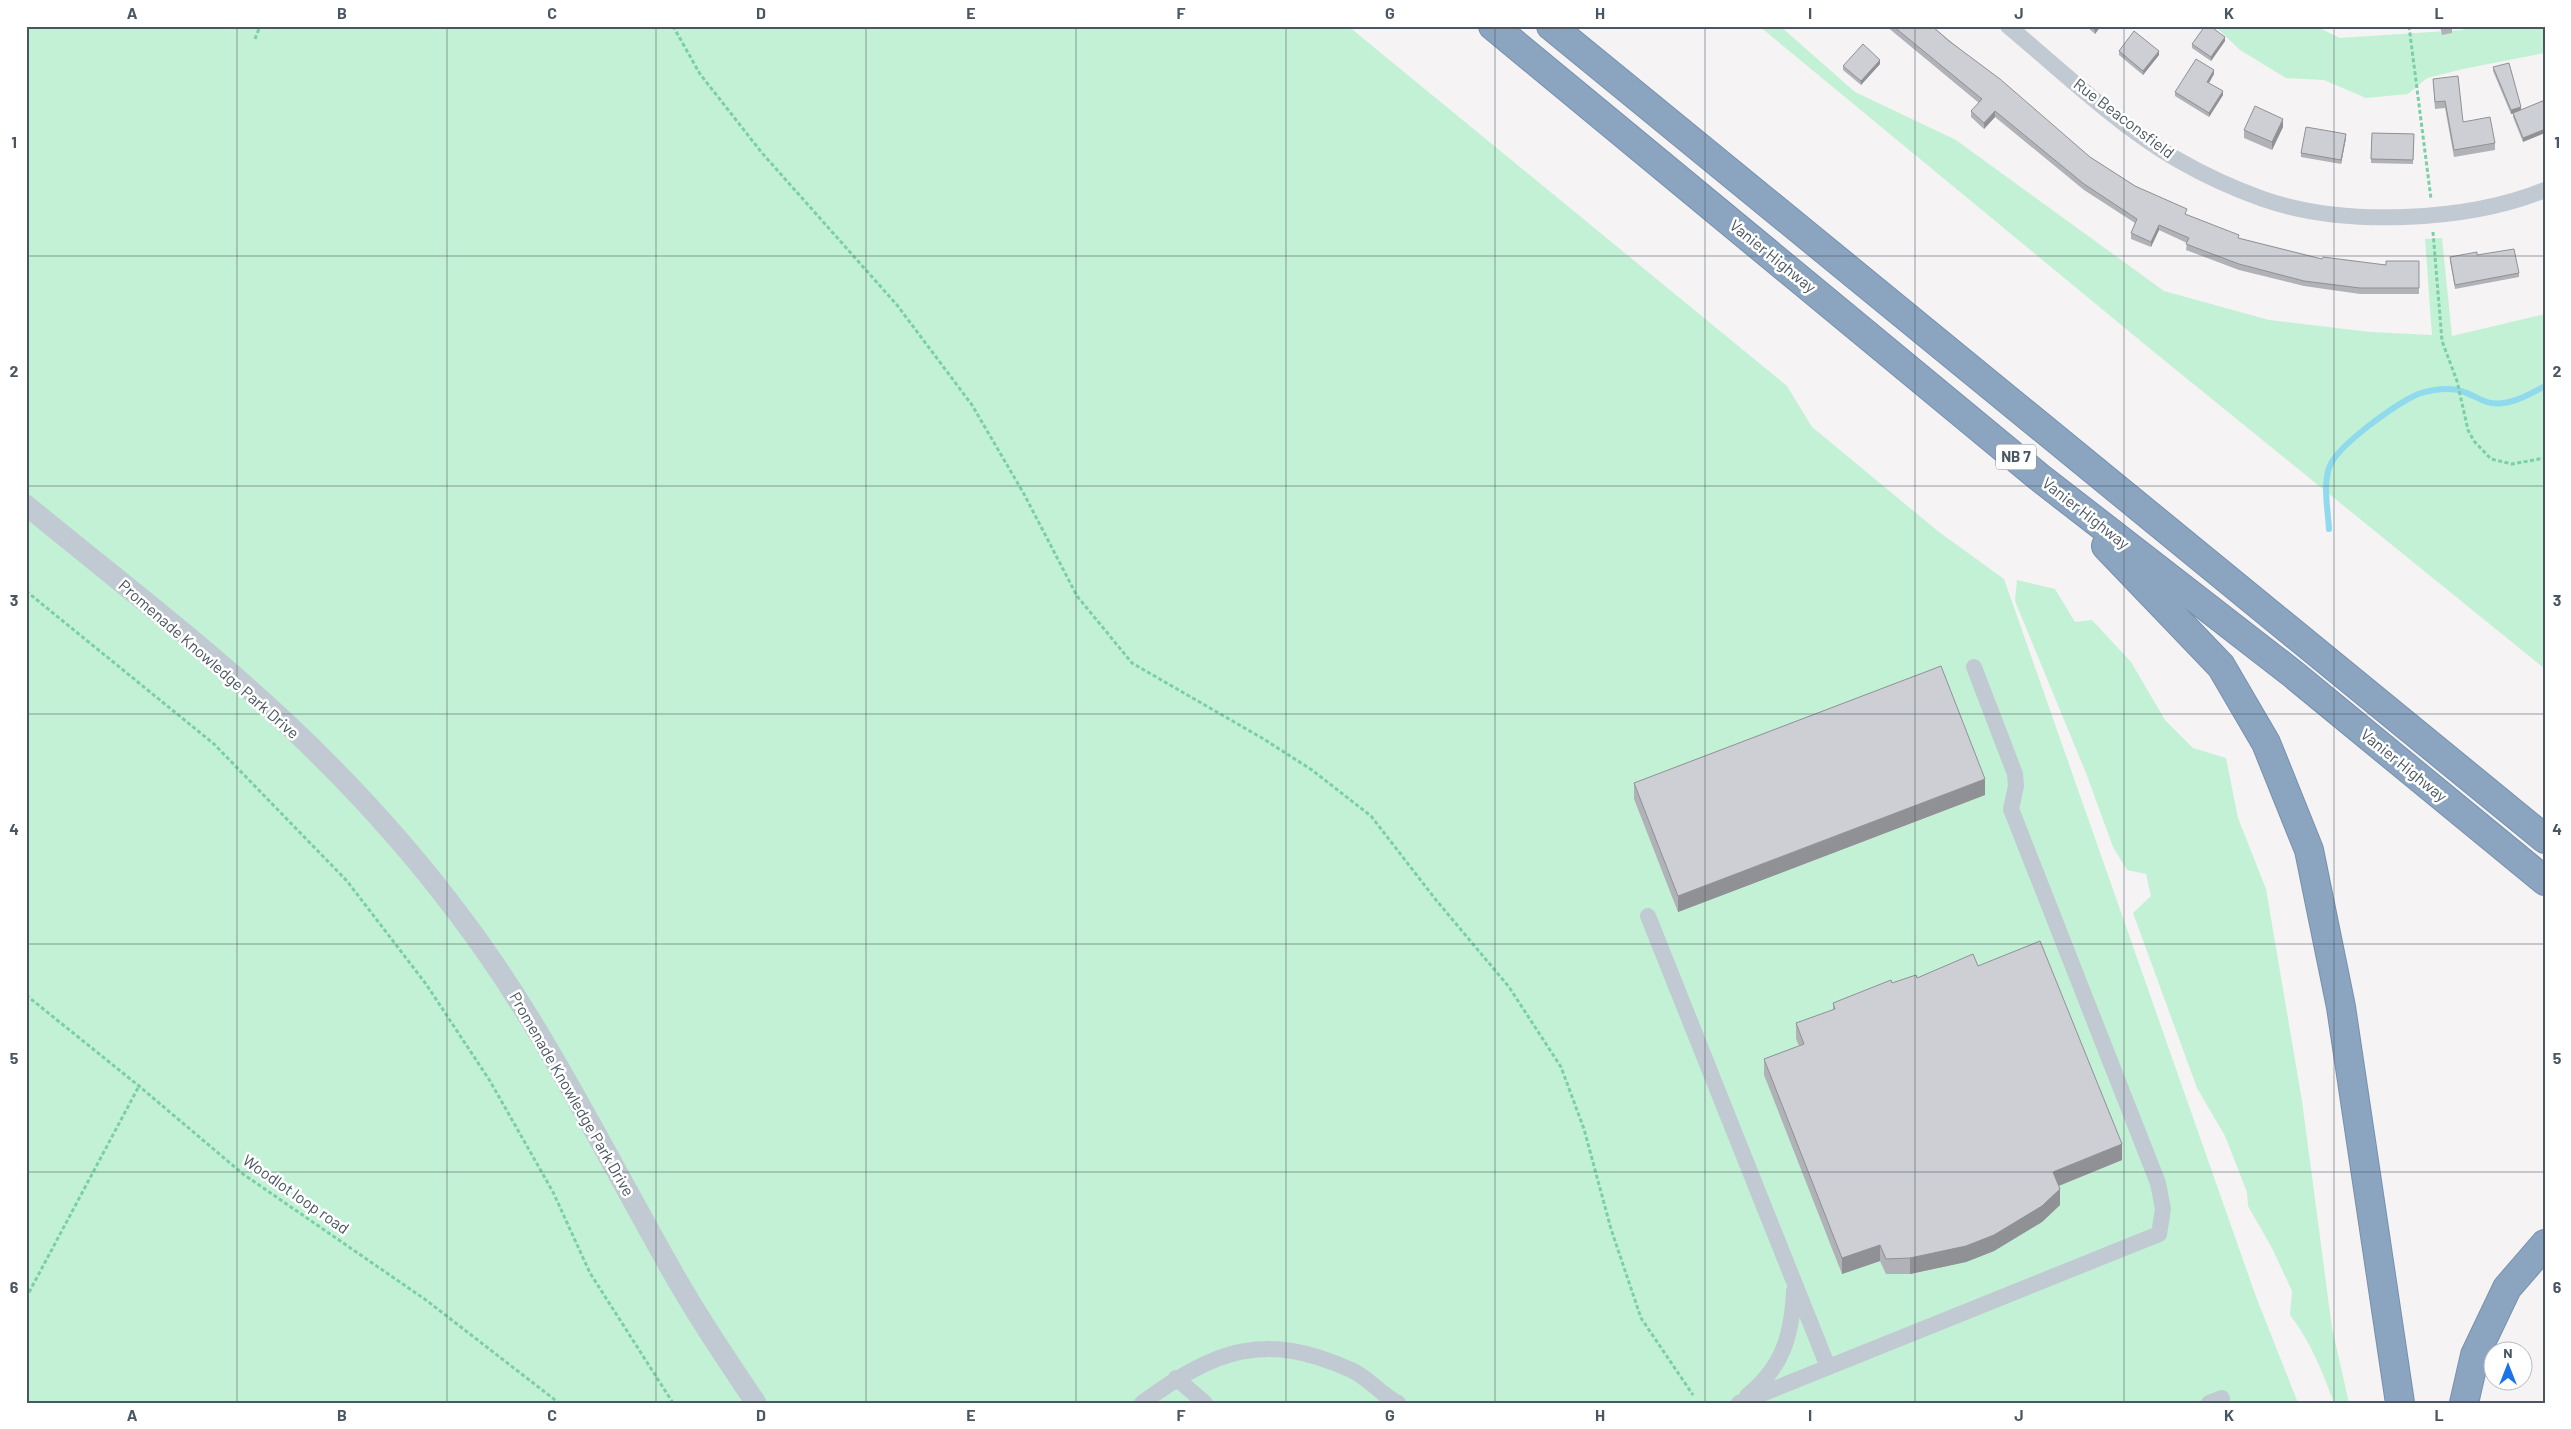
<svg xmlns="http://www.w3.org/2000/svg" width="2571" height="1429" font-family="Barlow,sans-serif">
<style>
.green{fill:#c3f1d5}
.lines{fill:none;stroke-linecap:round;stroke-linejoin:round}
.stream{stroke:#90daee;stroke-width:6}
.motorway-casing{stroke:#7690ad;stroke-width:30}
.path{stroke:#7ad0a6;stroke-width:3;stroke-dasharray:4 2.5;stroke-linecap:butt}
.minor{stroke:#c1cad2;stroke-width:16}
.tertiary{stroke:#c1cad2;stroke-width:21}
.motorway{stroke:#8ba5c1;stroke-width:28}
.wall{fill:#b0b2b7}
.shaded-wall{fill:#909195}
.building{fill:#cdcfd5;stroke:#909195}
.grid{fill:none;stroke:#4a5661;stroke-width:1;stroke-opacity:0.55}
.labels{text-anchor:middle;stroke-width:5;stroke-linejoin:round;paint-order:stroke}
.shield{fill:#fff;stroke:#808990;stroke-width:1}
.shield-label{font-size:15px;font-weight:bold;fill:#4a5661}
.street-label{font-size:16px;fill:#4a5661;stroke:#fff}
.neatline{fill:none;stroke:#4a5661;stroke-width:2}
.grid-label{font-size:16px;text-anchor:middle;font-weight:bold;fill:#4a5661}
</style>
<rect width="100%" height="100%" fill="#f5f3f3"/>
<path class="green" d="M26,26H1348L1787,386L1812,427L1939,532L2004,579L2255,1294L2298,1403H26Z
M1759,26H1780L1855,92L1956,140L2164,291L2269,320L2370,332L2432,335L2425,239L2442,238L2452,336L2545,314V669L2154,352Z
M2215,26H2315L2340,38L2462,30L2472,26H2545V53L2463,69L2427,78L2408,94L2366,98L2324,80L2286,78L2240,50Z
M2017,580L2055,589L2075,622L2092,620L2131,662L2165,720L2193,748L2226,758L2238,818L2266,889L2302,1101L2332,1328L2349,1403H2334C2322,1371 2311,1342 2290,1315L2292,1291L2272,1248L2248,1206L2247,1192L2225,1136L2197,1088L2133,913L2151,896L2146,874L2127,870L2113,847L2086,773L2015,601Z"/>
<g class="lines">
<path class="stream" d="M2329,529C2328,511 2323,486 2329,468C2336,446 2396,404 2418,394C2427,391 2440,389 2448,389C2464,389 2473,397 2487,402C2506,408 2529,395 2545,386"/>
<defs>
<path id="motorway" d="M1493,26L2039,477L2293,674L2545,881
M1551,26L2545,839
M2106,546L2221,666L2266,743L2309,850L2341,1007L2400,1403
M2464,1403L2475,1355L2507,1288L2545,1244"/>
</defs>
<use href="#motorway" class="motorway-casing"/>
<path class="path" d="M673,26L700,74L762,153L897,305L972,405L1024,494L1077,596L1132,663L1262,738L1312,770L1371,816L1436,900L1509,987L1561,1067L1584,1129L1611,1229L1641,1318L1693,1395
M2409,26L2431,199
M255,39L260,26
M2433,232L2442,341L2457,381L2468,430L2474,441L2491,459L2512,464L2545,458
M26,591L214,744L347,881L426,984L490,1081L553,1192L590,1273L673,1403
M26,995L139,1086L243,1174L426,1300L559,1403
M26,1298L139,1086
M1479,1403V1402"/>
<path class="minor" d="M2008,26C2061,70 2121,128 2180,161C2206,176 2235,189 2263,199C2344,227 2466,222 2545,190
M1648,916L1828,1367
M1176,1378L1205,1403
M1747,1396C1783,1367 1792,1335 1794,1291
M1142,1403C1215,1350 1264,1330 1351,1370C1368,1377 1381,1395 1398,1403
M1739,1403L2159,1234L2163,1209L2158,1183L2011,809L2016,786L2015,774L1974,667
M2209,1403L2222,1398"/>
<path class="tertiary" d="M26,505C112,576 202,644 283,720C347,780 407,845 460,916C542,1024 601,1146 668,1264C694,1311 725,1357 756,1403"/>
<use href="#motorway" class="motorway"/>
</g>
<path class="wall" d="M1886,26H1932L2090,157L2135,186L2187,215L2239,238L2322,259L2386,265L2419,261V294H2360L2304,286L2239,270L2186,250L2187,243L2159,230L2151,247L2131,239V233L2135,223L2084,190L1995,117L1984,129L1971,117V111L1979,103Z
M2086,26H2101L2095,34Z
M2440,26H2452V33L2442,35Z
M2225,41L2211,61L2192,48V44Z
M2119,51L2159,55L2143,75L2119,55Z
M1880,64L1861,85L1843,70V66Z
M2493,67L2521,110L2545,100L2523,142L2513,117V114H2511L2493,71Z
M2214,74L2209,83L2223,95L2209,117L2175,96V92Z
M2433,79L2463,122L2495,143V150L2454,157L2445,108L2435,109Z
M2283,127L2272,150L2244,138V130Z
M2372,133L2414,134L2413,164L2371,163Z
M2346,138L2341,164L2301,157V153Z
M2477,255L2519,273V277L2455,289L2450,261V257Z
M1634,783L1985,795L1678,912L1634,799Z
M1978,966L2122,1160L2059,1186L2060,1205L2042,1222L1994,1251L1966,1262L1910,1274H1886L1880,1261L1842,1274L1764,1075V1059L1799,1046L1796,1039V1023L1833,1010V1003L1892,983Z"/>
<path class="shaded-wall" d="M2098,26H2101L2095,34V30Z
M2225,37V41L2211,61V57Z
M2159,51V55L2143,75V71Z
M1880,60V64L1861,85V81Z
M2214,70V74L2207,86V82Z
M2223,91V95L2209,117V113Z
M2521,107V111L2511,114V110Z
M1995,111V117L1984,129V123Z
M2283,119V127L2272,150V142Z
M2545,129V133L2523,142V138Z
M2346,134V138L2341,164V160Z
M2159,225V230L2151,247V242Z
M1985,779V795L1678,912V896Z
M2122,1144V1160L2053,1188V1172Z
M2060,1189V1205L2042,1222L1994,1251L1966,1262L1910,1274V1258Z
M1880,1245V1261L1842,1274V1258Z"/>
<path class="building" d="M1893,26H1932L1949,41L2000,79L2090,157L2135,186L2187,209L2185,214L2239,235L2238,238L2322,259L2323,257L2386,265V261H2419V288H2360L2304,281L2239,264L2186,244L2189,238L2159,225L2151,242L2131,233L2137,219L2084,184L1995,111L1984,123L1971,111L1982,99Z
M2091,26H2098L2095,30Z
M2205,26H2210L2225,37L2211,57L2192,44Z
M2134,31L2159,51L2143,71L2119,51Z
M1863,44L1880,60L1861,81L1843,66Z
M2196,59L2214,70L2207,82L2223,91L2209,113L2175,92Z
M2509,63L2521,107L2511,110L2493,67Z
M2458,76L2463,122L2490,117L2495,143L2454,150L2445,101L2435,102L2433,79Z
M2545,100V129L2523,138L2513,113Z
M2255,106L2283,119L2272,142L2244,130Z
M2306,127L2346,134L2341,160L2301,153Z
M2372,133L2414,134L2413,160L2371,159Z
M2514,249L2519,273L2455,285L2450,257L2477,252V255Z
M1941,666L1985,779L1678,896L1634,783Z
M2040,941L2122,1144L2053,1172L2060,1189L2042,1206L1994,1235L1966,1246L1910,1258L1886,1259L1880,1245L1842,1258L1764,1059L1804,1044L1796,1023L1835,1009L1833,1003L1891,980L1892,983L1916,975L1917,978L1973,954L1978,966Z"/>
<path class="grid" d="M237,26V1403M447,26V1403M656,26V1403M866,26V1403M1076,26V1403M1286,26V1403M1495,26V1403M1705,26V1403M1915,26V1403M2124,26V1403M2334,26V1403M26,256H2545M26,486H2545M26,714H2545M26,944H2545M26,1172H2545"/>
<g class="labels">
<rect class="shield" x="1996" y="444.5" width="40" height="25" rx="4"/>
<g class="shield-label">
<text x="2016" y="462">NB 7</text>
</g>
<g class="street-label">
<text transform="translate(2124 118) rotate(37)" y="6">Rue Beaconsfield</text>
<text transform="translate(1773 256) rotate(39)" y="6">Vanier Highway</text>
<text transform="translate(2086 513) rotate(38)" y="6">Vanier Highway</text>
<text transform="translate(209 659) rotate(41)" y="6">Promenade Knowledge Park Drive</text>
<text transform="translate(2404 765) rotate(39)" y="6">Vanier Highway</text>
<text transform="translate(572 1094) rotate(60)" y="6">Promenade Knowledge Park Drive</text>
<text transform="translate(296 1194) rotate(35)" y="6">Woodlot loop road</text>
</g>
</g>
<rect width="2571" height="1429" fill="none" stroke="#ffffff" stroke-width="55"/>
<g transform="translate(2508 1366)"><circle r="24" fill="#ffffff" stroke="#b7bbc0"/>
<path d="M0-4L9 19L0 12L-9 19Z" fill="#1a73e8"/>
<text y="-8" font-size="14" font-weight="bold" text-anchor="middle" fill="#4a5661">N</text>
</g>
<rect x="28" y="28" width="2516" height="1374" class="neatline"/>
<g class="grid-label">
<text x="132" y="19">A</text>
<text x="342" y="19">B</text>
<text x="552" y="19">C</text>
<text x="761" y="19">D</text>
<text x="971" y="19">E</text>
<text x="1181" y="19">F</text>
<text x="1390" y="19">G</text>
<text x="1600" y="19">H</text>
<text x="1810" y="19">I</text>
<text x="2019" y="19">J</text>
<text x="2229" y="19">K</text>
<text x="2439" y="19">L</text>
<text x="14" y="148">1</text>
<text x="2557" y="148">1</text>
<text x="14" y="377">2</text>
<text x="2557" y="377">2</text>
<text x="14" y="606">3</text>
<text x="2557" y="606">3</text>
<text x="14" y="835">4</text>
<text x="2557" y="835">4</text>
<text x="14" y="1064">5</text>
<text x="2557" y="1064">5</text>
<text x="14" y="1293">6</text>
<text x="2557" y="1293">6</text>
<text x="132" y="1421">A</text>
<text x="342" y="1421">B</text>
<text x="552" y="1421">C</text>
<text x="761" y="1421">D</text>
<text x="971" y="1421">E</text>
<text x="1181" y="1421">F</text>
<text x="1390" y="1421">G</text>
<text x="1600" y="1421">H</text>
<text x="1810" y="1421">I</text>
<text x="2019" y="1421">J</text>
<text x="2229" y="1421">K</text>
<text x="2439" y="1421">L</text>
</g>
</svg>
